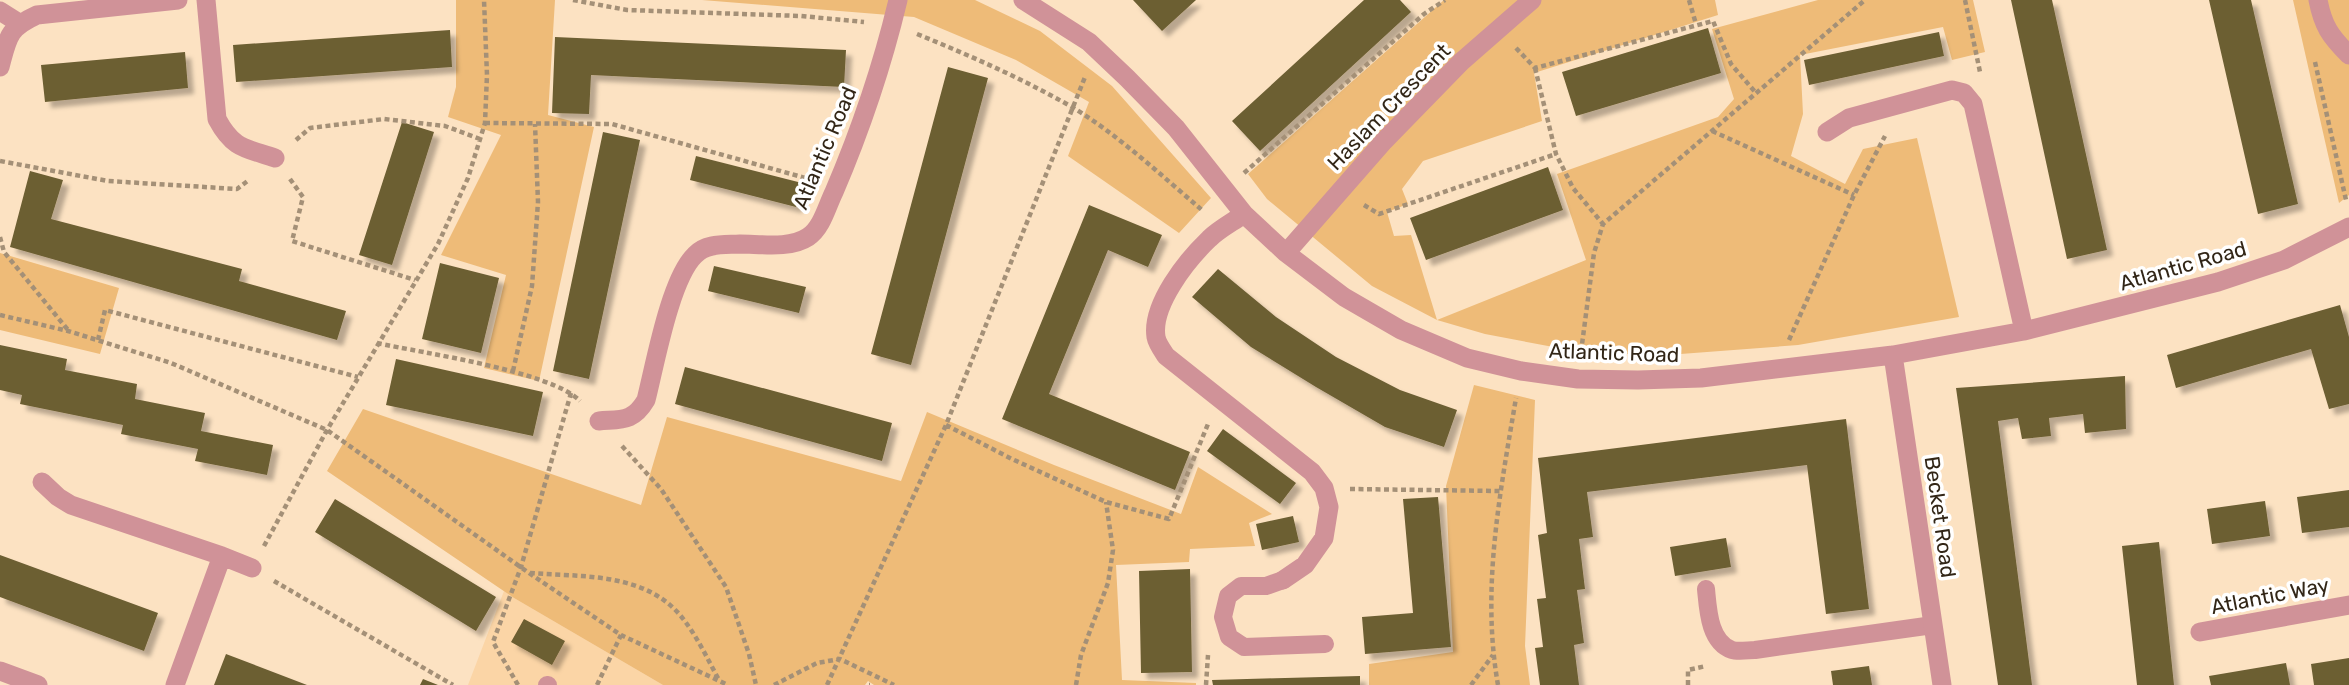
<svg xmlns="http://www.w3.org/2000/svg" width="2349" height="685" font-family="Rubik,sans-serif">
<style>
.built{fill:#fbd5a6}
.green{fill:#eebb78}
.building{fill:#6c5e33;filter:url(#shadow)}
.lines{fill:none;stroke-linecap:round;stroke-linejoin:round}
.path{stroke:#a49077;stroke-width:4.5;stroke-dasharray:5 3.5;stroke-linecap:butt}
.service{stroke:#d09298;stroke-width:18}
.minor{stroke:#d09298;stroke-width:19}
.tertiary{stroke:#d09298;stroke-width:19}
.labels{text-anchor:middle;stroke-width:7;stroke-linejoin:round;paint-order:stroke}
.street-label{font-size:21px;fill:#322617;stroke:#fff}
</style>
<defs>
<filter id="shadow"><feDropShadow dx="6" dy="6" stdDeviation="2" flood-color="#0004"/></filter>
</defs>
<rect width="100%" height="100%" fill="#fce2c2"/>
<path class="built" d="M504,591L514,598L663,685H468Z"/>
<path class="green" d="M456,0H555L548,115L594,127L539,381L484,368L506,275L441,255L501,135L448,117L456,87Z
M702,0H975L1040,31L1112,86L1211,198L1179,233L1068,156L1089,102L1016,60L914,17Z
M1444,0H1715L1718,15L1534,73L1542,121L1423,161L1402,189L1408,204L1387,212L1394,236L1411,235L1437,320L1586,260L1557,174L1718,117L1734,99L1712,29L1818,0H1973L1985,52L1952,60L1943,27L1800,55L1803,114L1791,156L1845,184L1863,149L1917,138L1959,317L1798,345L1654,356L1564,349L1485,334L1437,320L1372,286L1267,199L1248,174Z
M2293,0H2349V195L2339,203Z
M0,253L119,288L100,354L0,330Z
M1474,385L1535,400L1525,646L1530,685H1369V664L1453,652L1446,486Z
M363,409L641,505L667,417L901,481L927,412L1054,465L1181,514L1198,467L1272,514L1249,523L1255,546L1190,549L1189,562L1116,565L1122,680L1196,683V685H874L868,681L865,685H663L514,598L327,471Z"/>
<path class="building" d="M1133,0H1196L1162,31Z
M1364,0H1400L1411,12L1260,151L1232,121Z
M2011,0H2052L2107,250L2067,259Z
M2209,0H2251L2298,204L2258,214Z
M1708,28L1721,73L1576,116L1562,72Z
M450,30L452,67L236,82L233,45Z
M1939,32L1944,56L1809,85L1804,60Z
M555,37L846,50L844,87L591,75L589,114L552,113Z
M185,52L188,88L45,102L41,65Z
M948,67L988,78L911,365L871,354Z
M402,122L434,132L392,265L359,255Z
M603,132L640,140L589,379L553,371Z
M696,156L802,183L796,207L690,180Z
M1548,167L1563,210L1426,260L1410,218Z
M30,171L63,180L51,219L242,269L239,281L346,311L337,340L10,247Z
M1089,205L1162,235L1148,267L1108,250L1049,394L1190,452L1175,490L1002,419Z
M440,263L499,278L481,353L422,339Z
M714,266L806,287L799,313L708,291Z
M1218,269L1276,317L1336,357L1400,390L1457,410L1444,447L1385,427L1316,387L1251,347L1192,297Z
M2340,305L2349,337V404L2329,409L2311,349L2176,388L2167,355Z
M0,345L67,359L65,370L137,384L135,399L205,413L201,431L273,445L267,475L195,461L198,449L121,434L123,425L20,404L22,395L0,390Z
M396,359L543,392L533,436L386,405Z
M685,367L892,423L882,461L675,404Z
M2125,376L2126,429L2085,433L2083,414L2049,418L2051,436L2022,439L2018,418L1998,421L2032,685H1998L1956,388Z
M1846,419L1869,609L1826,614L1807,465L1587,492L1593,537L1579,539L1585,589L1577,590L1584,643L1574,645L1579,685H1540L1535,648L1543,647L1537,599L1546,598L1538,535L1547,533L1538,458Z
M1223,429L1296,483L1280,504L1207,451Z
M2349,490V527L2302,533L2297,497Z
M1438,497L1451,647L1365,654L1362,617L1413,613L1403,499Z
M335,499L496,597L476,631L315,532Z
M2265,501L2270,536L2212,544L2207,509Z
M1293,516L1299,542L1262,550L1256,524Z
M1726,538L1731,567L1675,576L1670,547Z
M2159,542L2174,685H2137L2122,546Z
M0,555L158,613L144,651L0,597Z
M1190,569L1192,672L1141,673L1139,571Z
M524,619L565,641L552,665L511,642Z
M226,654L307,685H214Z
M2349,658V685H2314L2311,664Z
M2286,663L2290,685H2211L2209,676Z
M1869,666L1872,685H1833L1831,671Z
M1360,676V685H1213L1212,680Z
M423,679L438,685H420Z"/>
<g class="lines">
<path class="path" d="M573,0L627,10L801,16L864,22
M1689,0L1696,24
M1965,0L1980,72
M917,34C971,56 1021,78 1072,107C1117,134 1162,176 1202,210
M1516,48L1535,68L1713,21L1731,64L1756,93
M2315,62L2346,200
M1535,68L1556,154L1573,188L1603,224
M485,123L612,124L809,179
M1712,131L1854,195
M296,140L310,128L384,119L445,126L480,139
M0,161L108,181L237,189L249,180
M1244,173L1424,14L1445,0
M290,179L303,197L292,241L415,280
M1364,205L1379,214L1556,154
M0,237L4,252L68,330
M0,315L68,331L171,363L327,430L529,573L621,635L728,685
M98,340L105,310L358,377
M1789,340L1854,195L1885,136
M377,343C422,353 551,371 580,401
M1581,352L1594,253L1603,224L1865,0
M513,371L532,286L538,202L535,124
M946,425L1012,459L1106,502L1169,519L1208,424
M622,446L661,489L726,587L749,654L756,685
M1350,489L1500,491
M264,546L327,430L438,244L468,178L485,123L487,75L484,0
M530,573C581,577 643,572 680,615C696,634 707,658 719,680
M274,581L453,685
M518,685L493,642L521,567L571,393
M597,685L621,635
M774,685L817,663L840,659L894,685
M827,685L946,425L1085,77
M869,685H870
M1076,685L1081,655L1108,583L1113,550L1106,502
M1206,685L1208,655
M1471,685L1493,655
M1498,685C1481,589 1500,493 1516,398
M1688,685V670L1706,666"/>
<path class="service" d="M1283,580L1266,586H1241L1228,596L1223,617L1229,637L1244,647L1325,644
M1706,589C1708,609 1709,642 1732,650C1738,652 1749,650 1755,650L1933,625
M547,685H548"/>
<path class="minor" d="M206,0L217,119C233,149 245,148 275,158
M1023,0L1089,42L1127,78L1176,128L1244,214L1286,253L1344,297L1401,330L1467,358L1521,371L1578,379L1638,380L1701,378L1893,355L2024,331L2218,282L2284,260L2349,227
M2318,0C2323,26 2330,36 2349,55
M0,11L19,23
M0,67C8,37 8,28 37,15L178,0
M1827,132L1849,118L1952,90L1964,93L1973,104L2024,331
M1244,214C1233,222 1219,229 1209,239C1187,260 1151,305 1156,337C1157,343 1162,350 1166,356L1312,472L1324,488L1329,507L1324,538L1305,565L1283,580
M1286,253L1384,141L1461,62L1532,0
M1893,355L1942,685
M599,421C622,419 633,422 646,400C655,365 670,279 695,255C706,243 724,245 740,244C760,244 790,249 808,237C822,228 827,206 834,192C861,129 882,67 898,0
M42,482L58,497L71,505L222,556L175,685
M222,556L252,568
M2200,632L2349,605"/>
<path class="tertiary" d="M0,671L38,685"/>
</g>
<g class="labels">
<g class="street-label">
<text transform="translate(1389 107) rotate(-46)" y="7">Haslam Crescent</text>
<text transform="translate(825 148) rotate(-67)" y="7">Atlantic Road</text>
<text transform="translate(2183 266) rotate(-16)" y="7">Atlantic Road</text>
<text transform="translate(1614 353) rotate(2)" y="7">Atlantic Road</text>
<text transform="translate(1940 517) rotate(82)" y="7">Becket Road</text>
<text transform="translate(2270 596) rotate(-11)" y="7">Atlantic Way</text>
</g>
</g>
</svg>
